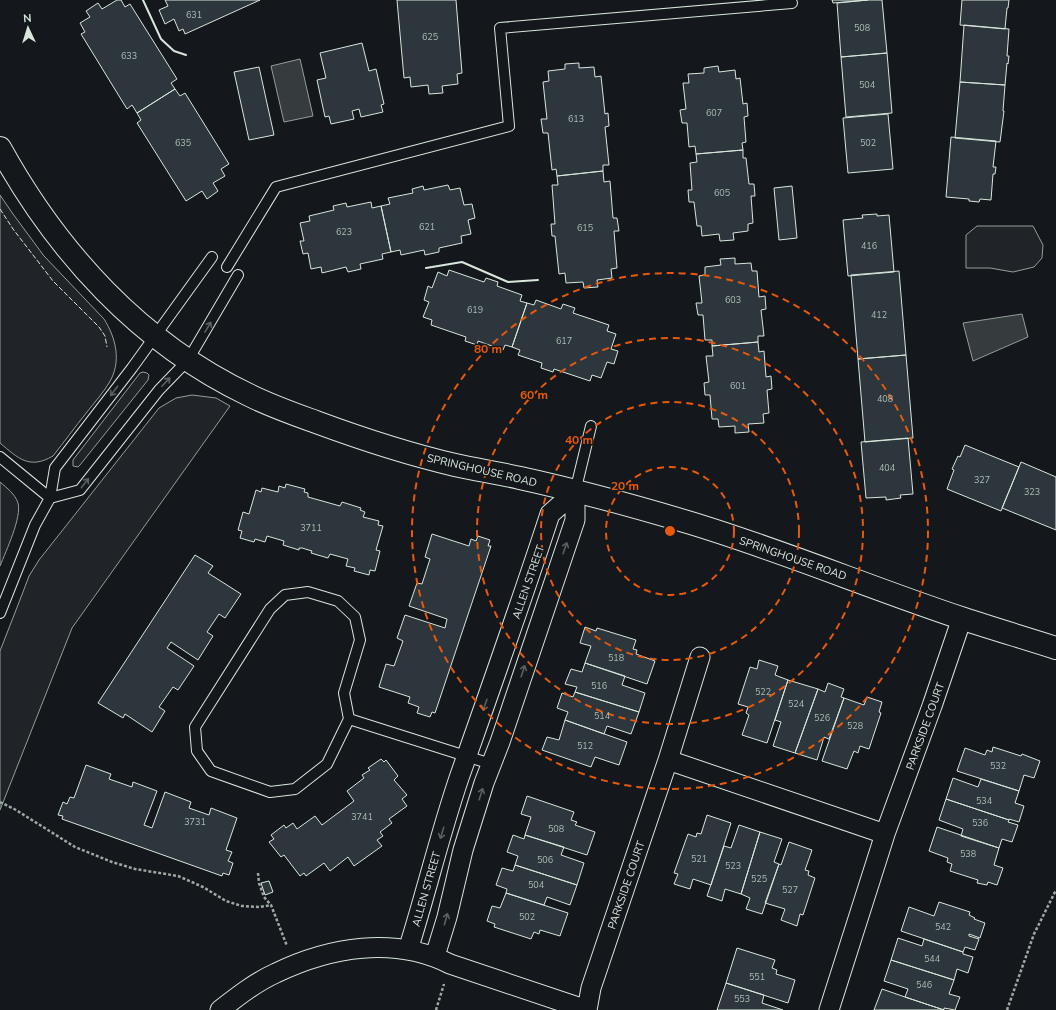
<svg xmlns="http://www.w3.org/2000/svg" width="1056" height="1010" font-family="'Nunito Sans',sans-serif">
<style>
.green{fill:#202428;stroke:#939e99}
.water{fill:#363b3e;stroke:#939e99}
.building{fill:#2c363c;stroke:#d8e6dc}
.lines{fill:none;stroke-linecap:round;stroke-linejoin:round}
.lane-casing{stroke:#d8e6dc;stroke-width:12}
.street-casing{stroke:#d8e6dc;stroke-width:21}
.secondary-casing{stroke:#d8e6dc;stroke-width:24}
.path{stroke:#9da8a2;stroke-width:2.5;stroke-dasharray:3 2;stroke-linecap:butt}
.lane{stroke:#14181c;stroke-width:10}
.street{stroke:#14181c;stroke-width:19}
.secondary{stroke:#14181c;stroke-width:22}
.fence{stroke:#d8e6dc;stroke-width:1;stroke-dasharray:5 2;stroke-linecap:butt}
.wall{stroke:#d8e6dc;stroke-width:2}
.oneway{stroke:#59605f}
.ring{fill:none;stroke:#e8590c;stroke-width:2;stroke-dasharray:7 5}
.labels{text-anchor:middle;stroke-width:3;stroke-linejoin:round;paint-order:stroke}
.number-label{font-size:9px;fill:#adbab4}
.street-label{font-size:11px;fill:#d8e6dc;stroke:#14181c}
.centre{fill:#e8590c;stroke:#14181c;stroke-width:2}
.ring-label{font-size:12px;text-anchor:middle;font-weight:bold;fill:#e8590c;stroke:#14181c;stroke-width:3;stroke-linejoin:round;paint-order:stroke}
</style>
<rect width="100%" height="100%" fill="#14181c"/>
<path class="green" d="M0,195L13,214L44,256L104,319C116,338 122,362 109,383C103,393 94,403 87,412C75,427 64,442 53,456C29,470 18,458 0,443Z
M977,226H1033L1043,245L1042,258L1034,267L1013,272L990,268H966V235Z
M143,372L147,373L149,375L148,380L80,465L78,467L73,466V460L140,373Z
M192,395L216,398L230,406L72,628L0,810V651L23,592L29,576L39,560L159,408L176,398Z
M0,482C7,488 15,494 18,503C22,517 6,551 0,566Z"/>
<path class="water" d="M300,59L313,116L284,122L271,66Z
M1022,314L1028,337L973,361L963,323Z"/>
<path class="building" d="M117,0H121L125,7L130,4L177,79L171,83L175,89L137,113L132,105L127,109L81,34L85,32L80,23L90,17L86,11L98,3L102,9Z
M165,0H260L185,34L183,29L179,31L174,19L165,24L159,10L168,6Z
M397,0H456L462,73L457,74L458,84L442,86L443,93L429,94L428,85L411,87L410,77L404,78Z
M832,0H868L833,3Z
M868,0H882L887,53L841,57L837,3Z
M962,0H1009L1008,8H1007L1005,29L960,25Z
M964,25L1009,29L1007,56H1009L1008,64L1007,63L1005,85L960,82Z
M362,43L369,71L376,69L384,104L381,105L383,112L361,117L359,109L352,111L354,119L331,124L329,116L325,117L317,80L326,78L320,53Z
M887,53L892,113L846,117L841,57Z
M579,63V68L594,67L595,77L601,76L605,114L608,113L609,126L605,127L609,165H603V171L557,176L556,169L552,170L548,133H543L541,119H547L543,82L549,81L548,71L565,69V64Z
M718,66L719,72L735,70L736,79L740,78L743,104L747,103L748,116L744,117L746,142L742,143L743,150L696,154L695,146L689,147L687,123H682L680,110L686,109L683,83H689L688,74L704,73V68Z
M259,67L274,135L249,140L234,72Z
M960,82L1005,85L1003,111H1004L1000,142L955,138Z
M175,89L180,96L185,93L229,164L221,169L225,176L213,183L218,191L207,199L202,191L186,201L137,123L141,120L137,113Z
M888,114L893,169L848,173L843,118Z
M951,137L996,141L993,167H996L995,174H993L991,200L980,199L979,202L969,201V199L946,197Z
M743,150V158H746L749,184H754L755,196H751L753,223L748,224V231L733,233L734,240L720,241L719,234L702,236L701,226H697L694,202H689L688,190H692L690,163L697,162L696,154Z
M603,171L604,182L610,181L613,218H617L619,231H614L617,268L611,269L612,278L597,280L598,287L584,288L583,282L566,283L565,273L559,274L555,236H552L551,224H555L552,185H558L557,176Z
M448,185L450,190L460,188L464,205L472,204L475,218L468,220L471,234L461,236L462,243L439,248V252L425,255L424,250L401,255L400,250L391,252L381,206L390,204L388,198L413,193L412,189L423,186L424,190Z
M792,186L797,238L779,240L774,188Z
M371,202L372,208L381,206L391,252L382,254L383,259L360,264L361,269L348,272L346,267L322,273L321,267L311,269L308,253L303,254L300,241H304L300,223L310,221L309,216L334,210L333,206L346,203L347,207Z
M877,214V216L889,215L894,272L848,276L843,220L863,218L862,215Z
M735,258V264L751,263L752,271H757L759,297L765,296L766,309L761,310L764,336H758V342L712,346V340H705L703,315H698L696,303H702L699,276L705,275V267L721,265L720,259Z
M449,270L484,282L486,278L498,282L497,286L522,295L520,301L527,303L512,347L505,345L503,350L478,341L477,345L465,341L466,337L431,325L432,320L423,317L429,302L424,300L428,286L432,288L438,272L447,276Z
M899,271L906,355L858,359L851,275Z
M536,300L561,309L563,304L575,308L573,313L609,325L607,331L616,334L611,349L618,351L614,364L607,362L601,378L592,375L590,381L554,369L553,372L541,368L542,363L518,355L520,350L512,347L527,303L534,305Z
M758,342L759,352L764,351L766,377L771,376L772,389L767,390L769,413L763,414L764,423L748,424L749,432L735,433V426L719,427L718,419H712L710,395H705L704,383L709,382L706,356H713L712,346Z
M906,355L913,438L865,442L858,359Z
M908,438L913,494L900,495L901,498L886,500V497L866,498L861,442Z
M965,445L1019,467L1001,511L947,489L954,470L952,469L958,456L960,457Z
M1021,462L1056,477V530L1002,508Z
M286,484L305,489L304,492L308,493V497L340,506L342,502L361,508L360,510L365,512L363,517L379,521L378,525L383,526L376,550L380,551L375,571L370,570L369,575L354,571L355,568L346,566L348,559L330,554L328,558L311,553L312,551L302,548H299V550L283,545L284,541L267,536L265,542L255,539L254,542L240,538L242,531L238,530L243,512L249,514L256,490L261,492L262,488L278,492L279,486L285,488Z
M432,534L469,546L471,539L476,541L478,536L490,540L488,546H491L435,713L432,712L430,717L417,713L419,707L408,703L410,697L379,687L386,664L394,666L403,641L397,638L405,615L445,628L447,619L409,606L417,583L422,584L430,559L425,557Z
M195,555L213,566L208,573L241,594L225,618L219,614L207,632L213,636L198,660L171,642L167,648L194,666L178,690L173,687L159,707L165,711L152,732L125,714L123,718L98,703Z
M585,627L596,631L597,628L636,640L633,649L637,650L636,654L655,661L647,684L585,663L591,646L580,643Z
M759,660L778,666L775,675L788,680L767,743L742,735L749,715L746,713L748,707L738,704L750,667L757,669Z
M585,663L625,676L622,685L645,693L639,712L575,692L577,687L565,684L571,669L582,672Z
M788,680L818,689L795,753L773,746L781,722L775,720Z
M828,683L844,689L841,697L844,698L829,739L824,737L817,760L795,753L818,689L825,692Z
M575,692L639,712L631,734L607,726L604,734L565,720L568,712L557,708L562,693L573,697Z
M867,697L882,702L879,712L881,713L869,749L860,746L858,753L854,751L847,769L822,761L844,698L864,705Z
M565,720L627,742L619,765L595,757L591,767L542,750L547,737L559,740Z
M993,747L1021,756L1022,754L1040,761L1034,778L1024,775L1019,791L957,771L965,748L985,755L987,750L992,752Z
M381,759L384,762L386,760L398,776L394,780L407,795L402,799L407,806L389,819L392,823L380,832L383,836L377,840L382,846L354,866L348,857L330,871L324,863L306,876L304,873L300,876L284,855L281,857L269,842L274,839L271,835L284,825L286,828L293,823L297,829L315,816L322,825L354,801L347,791L364,778L362,775L370,770L368,768Z
M86,765L111,774L109,779L132,787L133,782L157,791L144,825L152,828L165,792L191,802L189,808L209,815L211,808L237,818L226,850L232,852L228,861L233,863L229,875L223,873L222,876L62,819L63,816L58,815L63,802L67,804L70,797L74,798Z
M953,778L978,787L981,779L1019,791L1015,803L1024,806L1019,822L1009,819V820L946,799Z
M527,796L574,812L571,820L577,822L575,825L595,832L587,855L525,835L531,817L521,814Z
M946,799L1009,820L1008,822L1018,825L1012,842L1002,839L999,848L961,836L963,829L939,820Z
M707,815L731,823L711,885L693,879L690,889L674,884L678,874L674,873L688,834L696,837L697,833L701,834Z
M739,825L760,832L741,894L725,889L722,901L707,896L724,846L731,848Z
M937,827L999,848L994,865L1003,868L997,885L988,882L987,885L977,883L978,880L950,871L952,864L947,862L948,858L929,851Z
M760,832L782,839L774,862L779,864L762,914L746,909L750,898L741,894Z
M513,835L524,839L525,835L564,847L561,855L584,863L577,885L515,865L518,856L507,852Z
M789,842L812,850L805,870L809,871L808,875L815,878L803,915L800,914L797,926L781,920L785,909L765,903L779,864L781,865Z
M515,865L577,885L570,905L547,897L544,905L506,893L507,889L496,885L502,868L513,871Z
M269,881L273,892L265,895L261,883Z
M506,893L568,913L560,936L540,930L539,934L534,932L531,939L494,927L495,924L487,921L492,906L500,908Z
M939,902L970,912L969,915L975,918L974,919L985,923L980,938L969,934V936L979,939L975,950L965,947L963,952L901,931L909,907L934,916Z
M898,938L922,946L924,939L963,952V954L973,957L968,973L957,969L954,980L891,960Z
M737,948L775,960L772,968L777,970L776,974L795,980L788,1003L726,983Z
M891,960L954,980L949,994L960,997L955,1010L944,1008V1010L905,997L908,989L884,981Z
M726,983L764,995L762,1003L783,1010H717Z
M882,989L905,997L944,1010H874Z"/>
<g class="lines">
<defs>
<path id="lane" d="M227,267L276,187L509,126L500,28L792,3
M0,457L50,498
M575,492L591,426
M50,498L80,490L159,390L188,360L238,275
M0,613L35,525L50,498L55,468L132,368L212,257
M349,719L327,764L295,789L270,792L211,771L197,751L195,727L270,609L285,595L308,592L338,601L355,617L360,640L344,693L349,719L491,764"/>
<path id="street" d="M668,760L885,834
M408,950C426,893 440,834 459,778C490,690 521,603 550,514L575,492
M435,956L447,917L463,850L484,783L500,742L575,520V492
M220,1010C238,996 256,982 276,973C330,947 394,936 450,964L587,1010
M587,1010L591,988L668,760L700,657
M829,1010L885,834L932,706L962,618"/>
<path id="secondary" d="M0,148C58,253 140,343 249,395C271,406 294,414 316,422C362,439 408,454 455,465C477,470 499,473 520,478C575,490 630,505 684,521C779,549 870,588 964,619C994,629 1025,638 1056,648"/>
</defs>
<use href="#lane" class="lane-casing"/>
<use href="#street" class="street-casing"/>
<use href="#secondary" class="secondary-casing"/>
<path class="path" d="M0,802L16,810L75,847L112,862L135,869L178,876L203,887L226,901L242,906L260,907L271,905
M258,873L259,883L264,897L271,905L287,946
M436,1010L444,984
M1007,1010L1034,934L1056,890"/>
<use href="#lane" class="lane"/>
<use href="#street" class="street"/>
<use href="#secondary" class="secondary"/>
<path class="fence" d="M0,209L13,229L53,281L99,327L105,336L107,347"/>
<path class="wall" d="M143,0L161,39L174,51L186,55
M426,268L462,262L508,282L538,280"/>
</g>
<defs><path id="oneway-shaft" d="M-6 0H5M1.5-3L5.5 0L1.5 3" fill="none" stroke-width="1.6" stroke-linecap="round" stroke-linejoin="round"/></defs>
<g class="oneway">
<use href="#oneway-shaft" transform="translate(208 327) rotate(-59)"/>
<use href="#oneway-shaft" transform="translate(166 382) rotate(-46)"/>
<use href="#oneway-shaft" transform="translate(114 391) rotate(127)"/>
<use href="#oneway-shaft" transform="translate(85 483) rotate(-52)"/>
<use href="#oneway-shaft" transform="translate(565 548) rotate(-71)"/>
<use href="#oneway-shaft" transform="translate(523 671) rotate(-72)"/>
<use href="#oneway-shaft" transform="translate(485 705) rotate(109)"/>
<use href="#oneway-shaft" transform="translate(481 794) rotate(-72)"/>
<use href="#oneway-shaft" transform="translate(442 833) rotate(107)"/>
<use href="#oneway-shaft" transform="translate(446 919) rotate(-74)"/>
</g>
<g class="ring">
<circle cx="670" cy="531" r="64"/>
<circle cx="670" cy="531" r="129"/>
<circle cx="670" cy="531" r="193"/>
<circle cx="670" cy="531" r="258"/>
</g>
<g class="labels">
<g class="number-label">
<text x="194" y="18">631</text>
<text x="862" y="31">508</text>
<text x="430" y="40">625</text>
<text x="129" y="59">633</text>
<text x="867" y="88">504</text>
<text x="714" y="116">607</text>
<text x="576" y="122">613</text>
<text x="183" y="146">635</text>
<text x="868" y="146">502</text>
<text x="722" y="196">605</text>
<text x="427" y="230">621</text>
<text x="585" y="231">615</text>
<text x="344" y="235">623</text>
<text x="869" y="249">416</text>
<text x="733" y="303">603</text>
<text x="475" y="313">619</text>
<text x="879" y="318">412</text>
<text x="564" y="344">617</text>
<text x="738" y="389">601</text>
<text x="885" y="402">408</text>
<text x="887" y="471">404</text>
<text x="982" y="483">327</text>
<text x="1032" y="495">323</text>
<text x="311" y="531">3711</text>
<text x="616" y="661">518</text>
<text x="599" y="689">516</text>
<text x="763" y="695">522</text>
<text x="796" y="707">524</text>
<text x="602" y="719">514</text>
<text x="822" y="721">526</text>
<text x="855" y="729">528</text>
<text x="585" y="749">512</text>
<text x="998" y="769">532</text>
<text x="984" y="804">534</text>
<text x="362" y="820">3741</text>
<text x="195" y="825">3731</text>
<text x="980" y="826">536</text>
<text x="556" y="832">508</text>
<text x="968" y="857">538</text>
<text x="699" y="862">521</text>
<text x="545" y="863">506</text>
<text x="733" y="869">523</text>
<text x="759" y="882">525</text>
<text x="536" y="888">504</text>
<text x="790" y="893">527</text>
<text x="527" y="920">502</text>
<text x="943" y="930">542</text>
<text x="932" y="962">544</text>
<text x="757" y="980">551</text>
<text x="924" y="988">546</text>
<text x="742" y="1002">553</text>
</g>
<g class="street-label">
<text transform="translate(482 470) rotate(13)" y="4">SPRINGHOUSE ROAD</text>
<text transform="translate(793 558) rotate(19)" y="4">SPRINGHOUSE ROAD</text>
<text transform="translate(528 582) rotate(-71)" y="4">ALLEN STREET</text>
<text transform="translate(925 726) rotate(-70)" y="4">PARKSIDE COURT</text>
<text transform="translate(626 885) rotate(-71)" y="4">PARKSIDE COURT</text>
<text transform="translate(426 889) rotate(-74)" y="4">ALLEN STREET</text>
</g>
</g>
<circle cx="670" cy="531" r="6" class="centre"/>
<g class="ring-label">
<text x="488" y="353">80 m</text>
<text x="534" y="399">60 m</text>
<text x="579" y="444">40 m</text>
<text x="625" y="490">20 m</text>
</g>
<g transform="translate(28 28) rotate(356)" stroke="#14181c" stroke-width="3" paint-order="stroke">
<path d="M0-3L7 15L0 10L-7 15Z" fill="#d8e6dc"/>
<text y="-6" font-size="11" font-weight="bold" text-anchor="middle" fill="#d8e6dc">N</text>
</g>
</svg>
